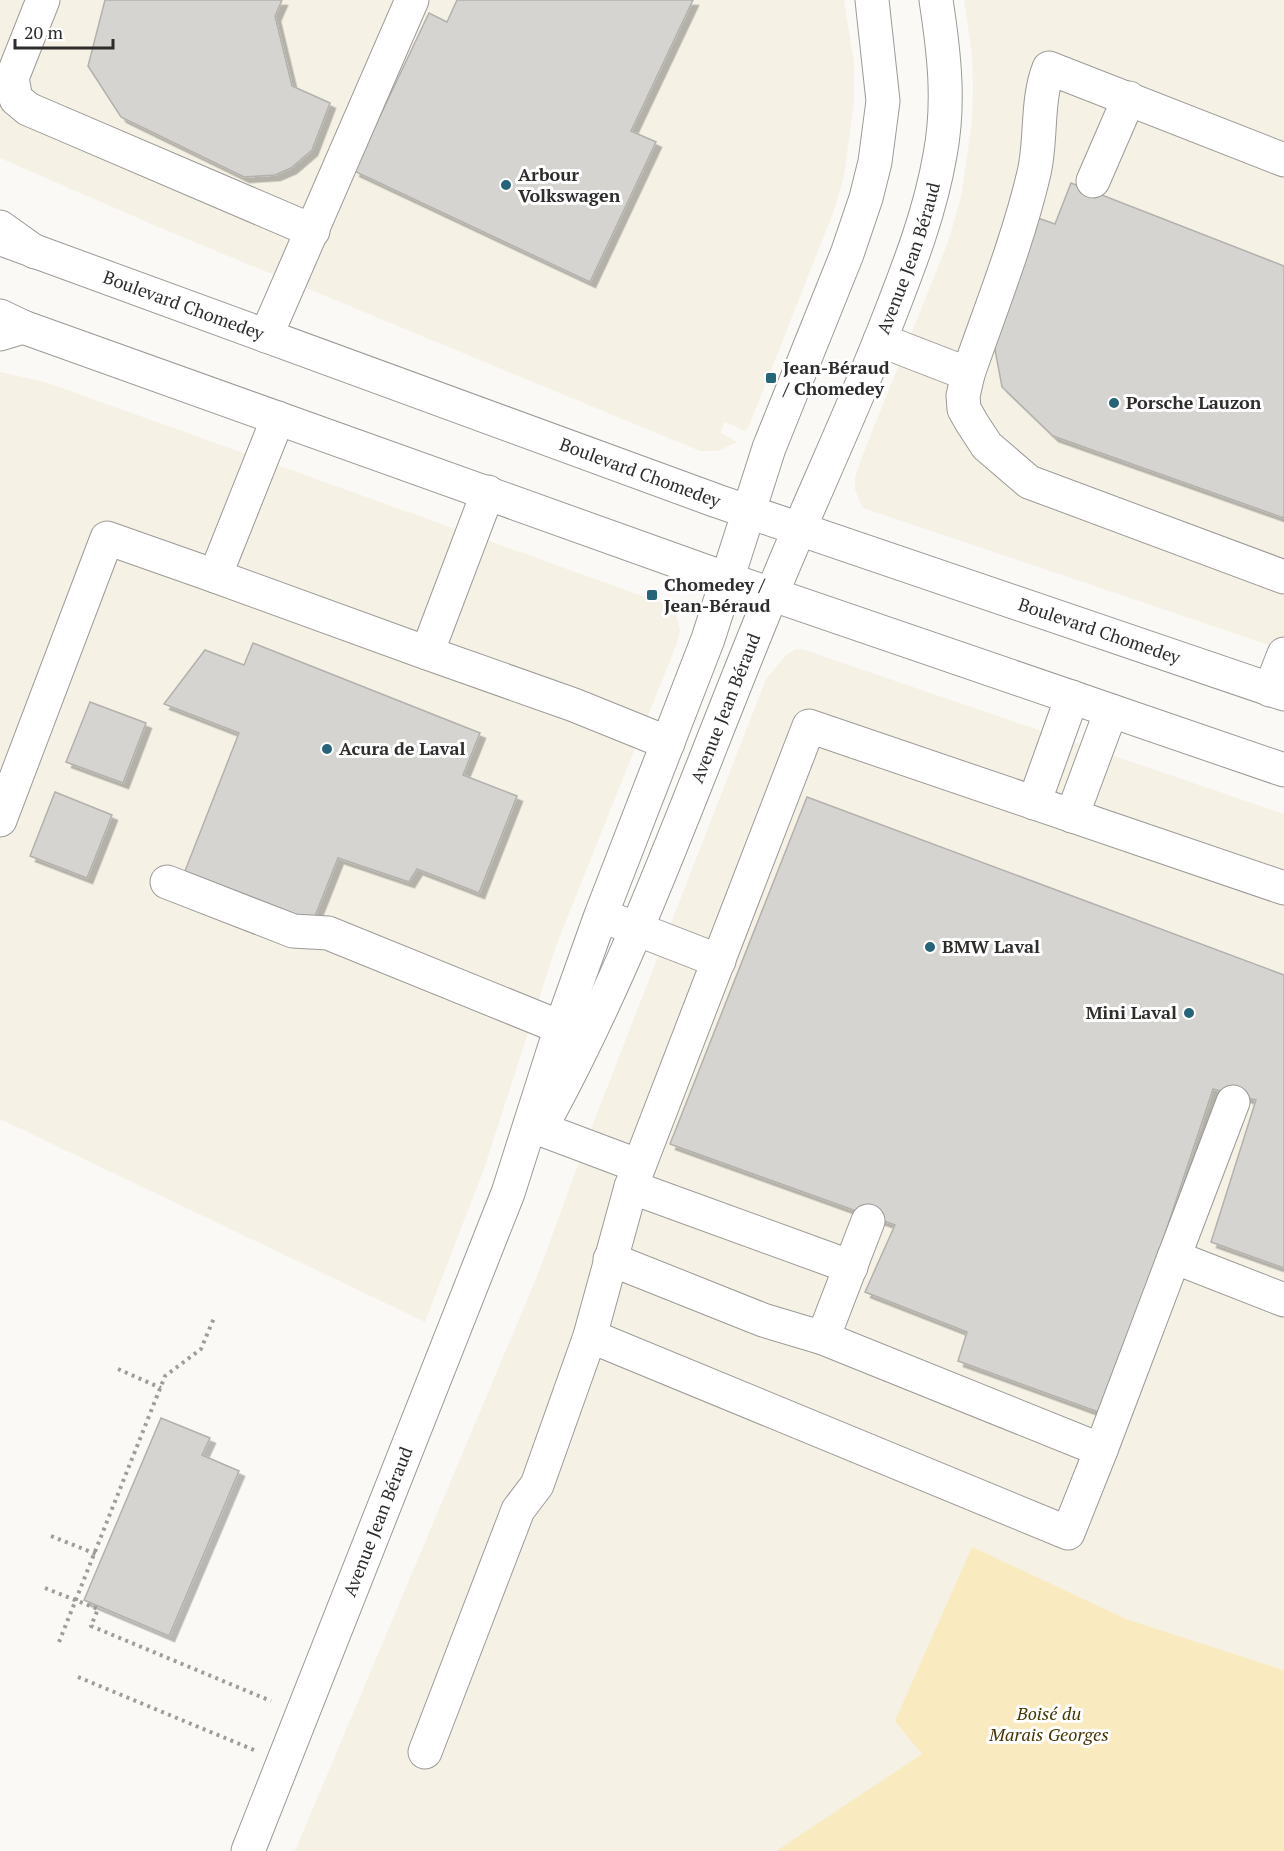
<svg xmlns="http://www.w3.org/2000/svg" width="1284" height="1851" font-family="'PT Serif',serif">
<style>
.built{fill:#f5f1e5}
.green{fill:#f9eabf}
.building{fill:#d6d4d0;stroke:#b3b1ae;stroke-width:1.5;filter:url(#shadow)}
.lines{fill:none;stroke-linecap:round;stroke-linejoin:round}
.minor-casing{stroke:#9c9a97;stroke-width:35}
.major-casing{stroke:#9c9a97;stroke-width:35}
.path{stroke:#9f9d9b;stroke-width:4;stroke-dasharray:3 4.5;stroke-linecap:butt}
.minor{stroke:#fff;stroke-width:33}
.major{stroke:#fff;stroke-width:33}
.poi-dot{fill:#26647a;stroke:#fff;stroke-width:2}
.labels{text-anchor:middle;stroke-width:6;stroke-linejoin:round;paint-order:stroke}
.poi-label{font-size:18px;font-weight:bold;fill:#2e2d2c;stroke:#fff;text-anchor:start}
.street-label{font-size:18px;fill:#2e2d2c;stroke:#fff}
.park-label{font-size:18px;font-style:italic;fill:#453500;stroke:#fff}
</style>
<defs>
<filter id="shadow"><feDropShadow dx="5.5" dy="5.5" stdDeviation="0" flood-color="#0004"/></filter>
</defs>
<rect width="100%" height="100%" fill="#fbf9f5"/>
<path class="built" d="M0,0H844L854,63V100L844,177L833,213L749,426L746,431L724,422L721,433L737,442L718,451H700L163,229L0,158Z
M964,0H1284V650L863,508L855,490V478L861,459L948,242L961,197L972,122L973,85L972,54Z
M0,372L45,382L662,603L677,617L680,631L677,643L556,946L484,1169L425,1322L0,1119Z
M796,649L805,650L1284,814V1670L1126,1619L776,1851H295L538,1274L594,1121L766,679L786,655Z"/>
<path class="green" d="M972,1547L1126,1619L1284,1670V1851H776L922,1754L895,1721Z"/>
<path class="building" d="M105,0H282L275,16L292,86L330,103L312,150L291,168L275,175L244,177L121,117L88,66Z
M457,0H693L631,131L656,142L590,282L354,171L429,13L447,22Z
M1071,183L1284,266V518L1053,436L1002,387L993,339L1035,217L1055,224Z
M253,643L480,733L463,775L517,796L479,893L417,869L409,882L338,858L313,921L185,871L239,733L164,704L205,650L244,665Z
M90,702L146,723L123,783L66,762Z
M55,792L112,815L87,878L30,856Z
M807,797L1284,975V1268L1211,1242L1256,1100L1213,1089L1154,1267L1101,1413L958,1361L967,1332L865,1292L895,1225L670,1144Z
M161,1418L210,1438L202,1455L239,1471L169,1636L84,1600Z"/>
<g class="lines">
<defs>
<g id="minor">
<path d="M43,0L12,78L16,99L28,109L313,231"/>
<path d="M1093,181L1129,98"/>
<path id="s1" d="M7,241L717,501L1284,694"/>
<path d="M0,316L23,327L727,579L1284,770"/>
<path d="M266,336L412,0"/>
<path d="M880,340L968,374L963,396L964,409L972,423L987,446L1029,482L1284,577"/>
<path d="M968,374C991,308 1018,241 1034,173C1042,138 1036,101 1049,68L1284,160"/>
<path d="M278,418L215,576L427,653L488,492"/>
<path d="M427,653L574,705L668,743"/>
<path d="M1270,690L1284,654"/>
<path d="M1034,803L1072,697"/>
<path d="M1072,816L1111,711"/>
<path d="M0,820L107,538L215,576"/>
<path d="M167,882L293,931L328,933L582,1036"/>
<path d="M616,921L719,961"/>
<path d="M1233,1102L1174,1257L1284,1300"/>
<path id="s2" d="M549,1113C638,948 699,769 771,596C809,503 852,413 888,320C909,266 930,213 940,155C950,103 944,52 936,0"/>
<path d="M530,1125L639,1166"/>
<path d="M631,1187L851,1267"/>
<path d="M868,1221L823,1338L1101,1450L1174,1257"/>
<path d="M610,1259L763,1320L823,1338"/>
<path d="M590,1336L631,1187L809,726L1284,888"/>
<path d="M425,1752L518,1510L537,1485L590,1336L1068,1533L1101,1450"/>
<path id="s3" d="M248,1851L508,1193L561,1027L601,915L708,639L769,448L847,254L866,198L875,162L883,101L872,0"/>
</g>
<path id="major" d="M0,227L35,252
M0,334L23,327"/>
</defs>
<use href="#minor" class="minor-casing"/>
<use href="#major" class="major-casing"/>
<path class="path" d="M118,1369L161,1388
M51,1536L96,1554
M45,1588L98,1609L91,1626L271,1701
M59,1642L165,1376L201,1349L214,1318
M78,1677L254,1750"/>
<use href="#minor" class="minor"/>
<use href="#major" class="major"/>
</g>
<g class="poi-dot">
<circle cx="506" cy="185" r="6"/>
<rect x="765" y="372" width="12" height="12" rx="3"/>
<circle cx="1114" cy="403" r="6"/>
<rect x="646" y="589" width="12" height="12" rx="3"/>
<circle cx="327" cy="749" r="6"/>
<circle cx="930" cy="947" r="6"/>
<circle cx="1189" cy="1013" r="6"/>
</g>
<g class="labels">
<g class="poi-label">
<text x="518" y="181">Arbour<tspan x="518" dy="21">Volkswagen</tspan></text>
<text x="783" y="374">Jean-Béraud<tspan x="783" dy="21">/ Chomedey</tspan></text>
<text x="1126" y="409">Porsche Lauzon</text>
<text x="664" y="591">Chomedey /<tspan x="664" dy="21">Jean-Béraud</tspan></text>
<text x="339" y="755">Acura de Laval</text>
<text x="942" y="953">BMW Laval</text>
<text x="1177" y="1019" text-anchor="end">Mini Laval</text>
</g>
<g class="street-label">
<text dy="6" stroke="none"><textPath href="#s2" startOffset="928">Avenue Jean Béraud</textPath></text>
<text dy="6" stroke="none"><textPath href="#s1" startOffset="188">Boulevard Chomedey</textPath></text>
<text dy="6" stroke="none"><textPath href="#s1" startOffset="674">Boulevard Chomedey</textPath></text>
<text dy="6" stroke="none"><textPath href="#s1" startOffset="1160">Boulevard Chomedey</textPath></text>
<text dy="6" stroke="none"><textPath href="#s2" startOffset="442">Avenue Jean Béraud</textPath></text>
<text dy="6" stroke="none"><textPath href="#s3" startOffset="354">Avenue Jean Béraud</textPath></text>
</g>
<g class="park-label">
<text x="1049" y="1720">Boisé du<tspan x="1049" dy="21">Marais Georges</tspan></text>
</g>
</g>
<path d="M15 39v9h98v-9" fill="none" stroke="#2e2d2c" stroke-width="3"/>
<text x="24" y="39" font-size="18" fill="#2e2d2c" stroke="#ffffff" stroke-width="4.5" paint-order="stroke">20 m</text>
</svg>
